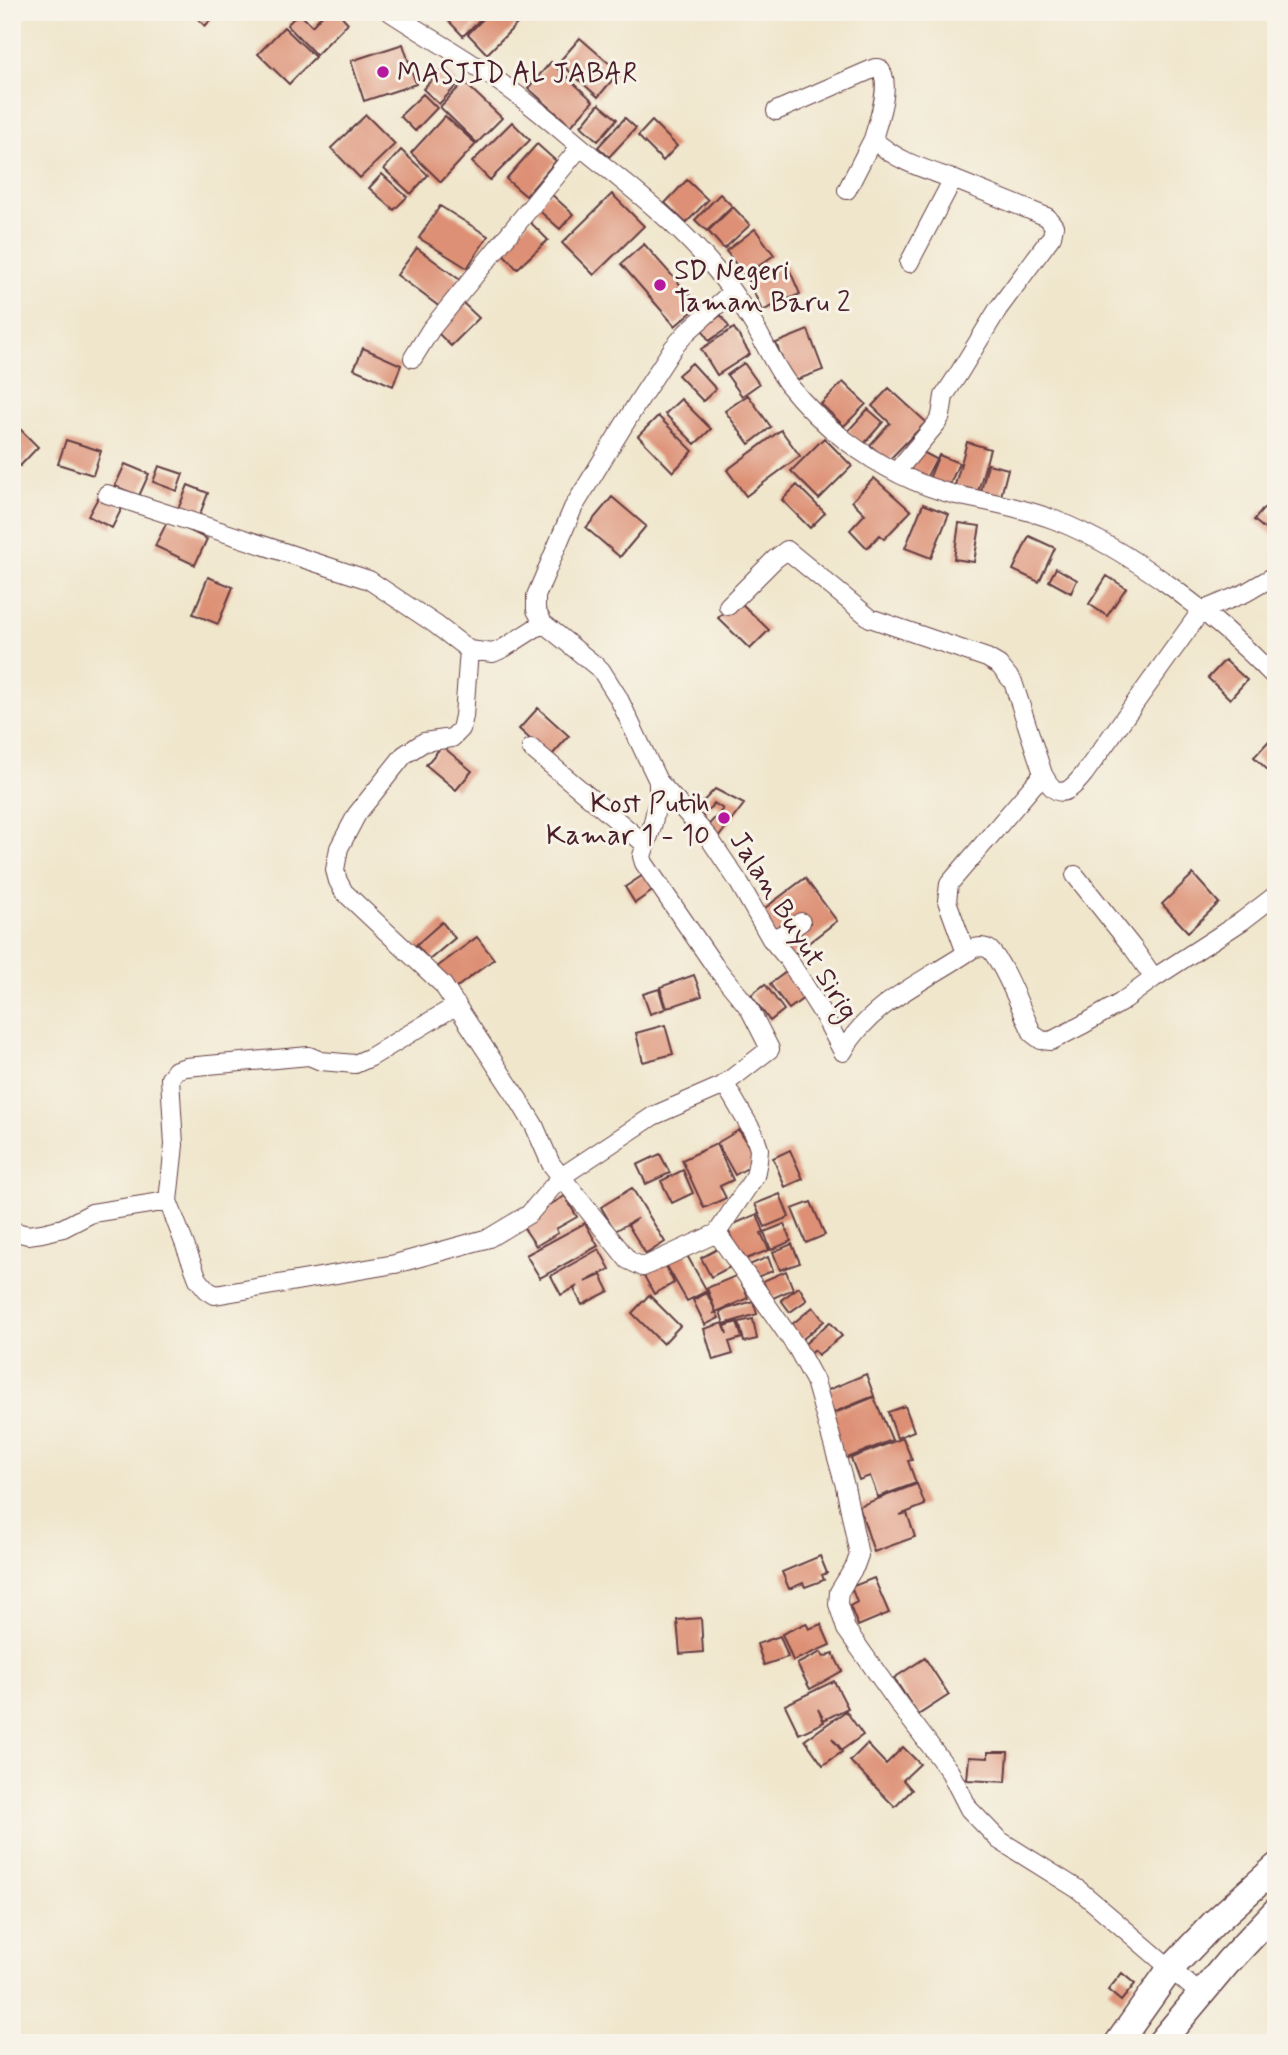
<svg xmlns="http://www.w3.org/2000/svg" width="1288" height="2055" font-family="Mynerve,sans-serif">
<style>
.building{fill:#dd9074}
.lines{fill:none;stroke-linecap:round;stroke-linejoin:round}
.minor-casing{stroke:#633d43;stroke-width:20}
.highway-casing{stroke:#633d43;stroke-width:29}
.minor{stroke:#fff;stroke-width:18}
.highway{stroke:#fff;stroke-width:26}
.poi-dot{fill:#b5179e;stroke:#f7f3e8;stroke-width:2.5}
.labels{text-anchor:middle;stroke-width:6;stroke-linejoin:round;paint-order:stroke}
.poi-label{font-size:28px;fill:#4a1f2b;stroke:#f7f3e8;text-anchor:start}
.street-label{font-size:28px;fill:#4a1f2b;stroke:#f7f3e8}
</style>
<rect width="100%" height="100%" fill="#f7f3e8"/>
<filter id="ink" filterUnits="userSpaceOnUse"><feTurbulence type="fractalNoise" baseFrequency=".0143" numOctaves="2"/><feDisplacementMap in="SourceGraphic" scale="14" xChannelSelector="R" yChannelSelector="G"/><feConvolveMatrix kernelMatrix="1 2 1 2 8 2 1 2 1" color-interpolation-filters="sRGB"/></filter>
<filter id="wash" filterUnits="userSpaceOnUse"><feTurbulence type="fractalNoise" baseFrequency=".00686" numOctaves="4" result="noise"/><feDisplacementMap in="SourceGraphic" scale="28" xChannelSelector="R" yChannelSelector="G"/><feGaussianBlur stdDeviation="1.57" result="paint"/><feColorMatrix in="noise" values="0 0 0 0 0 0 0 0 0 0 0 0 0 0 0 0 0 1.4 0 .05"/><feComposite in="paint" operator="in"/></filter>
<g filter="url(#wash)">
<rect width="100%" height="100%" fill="#f0e6cc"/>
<g id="blocks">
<path class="building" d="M191,12H218L205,26Z
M325,12H338L348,23L316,55L287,25L299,13L312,26Z
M403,12H427L415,24Z
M444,12H488L463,36L442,14Z
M490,12H529L487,54L468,34Z
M284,27L315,57L289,84L258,54Z
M580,38L619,72L598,97L559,62Z
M403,44L416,84L364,101L351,61Z
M551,62L593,101L571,126L528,88Z
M444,67L459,83L439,104L423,89Z
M464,82L502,118L477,143L440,107Z
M423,94L437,108L415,131L400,116Z
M599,104L617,119L598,141L581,126Z
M366,115L395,144L360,178L331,148Z
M445,116L476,144L441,182L411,153Z
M625,118L636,128L609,157L598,147Z
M652,121L677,146L663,161L638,136Z
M512,122L530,140L490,180L472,162Z
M537,144L556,161L526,196L506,179Z
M401,150L428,175L411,194L384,169Z
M382,174L407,197L394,210L369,188Z
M687,180L708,200L686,223L665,203Z
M549,192L573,214L560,229L535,207Z
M612,194L644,226L594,275L562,243Z
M720,194L732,206L707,231L695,220Z
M440,206L488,236L467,268L419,238Z
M733,207L750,225L724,249L708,231Z
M529,221L548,240L517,269L499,249Z
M755,229L774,255L745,276L726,251Z
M644,244L699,306L675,326L621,264Z
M417,248L460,280L440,307L397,275Z
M787,264L800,294L762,311L749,281Z
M463,303L479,318L451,346L436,331Z
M721,315L729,327L709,341L702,329Z
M734,328L750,354L717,375L701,349Z
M808,330L823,370L791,382L776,343Z
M363,348L401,365L393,386L354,369Z
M692,363L716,389L703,401L678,375Z
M744,363L759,384L742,396L727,375Z
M843,382L866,404L844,426L821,404Z
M889,388L926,422L888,461L870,445L890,423L872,406Z
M748,395L771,427L749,444L725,411Z
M681,399L711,429L695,444L665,414Z
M868,409L883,422L863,445L848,431Z
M658,416L693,451L673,472L638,436Z
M19,428L38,447L20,466L12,459V434Z
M781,430L800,456L746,496L727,470Z
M824,438L852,466L819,499L791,471Z
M66,440L101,451L93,475L58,464Z
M967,442L990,449L978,492L955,485Z
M919,450L936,459L925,480L908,472Z
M939,455L959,463L948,489L928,481Z
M125,464L149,474L139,496L115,486Z
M988,464L1008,469L1001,496L981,491Z
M159,466L183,474L177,491L153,482Z
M874,478L911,511L884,539L880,535L867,548L850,530L865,514L852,501Z
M188,485L208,493L197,522L176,514Z
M797,485L825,513L810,528L782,500Z
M100,494L123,506L112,528L88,516Z
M612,497L646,526L620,557L586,528Z
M923,504L949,514L931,558L905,548Z
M1264,508L1276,517V531L1272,535L1254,520Z
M168,520L207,539L195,565L155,546Z
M959,523L980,526L974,562L954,559Z
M1029,536L1055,548L1039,582L1013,570Z
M1056,568L1077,580L1071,593L1049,581Z
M1107,576L1126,588L1107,616L1089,604Z
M208,577L233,587L218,624L193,614Z
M737,599L769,630L750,649L718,618Z
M1225,660L1247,680L1230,699L1208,678Z
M538,708L569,736L550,757L519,729Z
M1276,733V778L1254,757Z
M442,746L472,771L456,790L426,765Z
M715,789L744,804L714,843L703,831L723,809L714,803L697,823L690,815Z
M648,872L658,887L635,903L625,887Z
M1193,874L1219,903L1188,932L1162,904Z
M805,878L837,921L790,957L757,914Z
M442,922L455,938L429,960L416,945Z
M477,937L494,959L453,990L437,967Z
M786,972L805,997L789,1009L770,984Z
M694,975L702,996L667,1008L660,987Z
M765,984L784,1010L770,1021L751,995Z
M659,989L665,1009L650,1014L643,994Z
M665,1025L673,1054L643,1062L636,1033Z
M739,1130L758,1162L735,1175L717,1143Z
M716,1144L733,1180L720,1186L726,1198L704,1208L682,1160Z
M790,1150L803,1179L785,1187L773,1158Z
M660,1154L670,1173L646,1184L637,1165Z
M683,1170L693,1193L672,1203L661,1181Z
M632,1188L665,1242L646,1254L628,1225L638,1218L615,1231L601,1207Z
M780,1194L789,1217L765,1227L755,1204Z
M565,1196L577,1217L556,1229L558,1233L536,1246L520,1222Z
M811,1202L825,1235L806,1243L792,1209Z
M757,1214L764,1232L761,1233L769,1250L741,1261L727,1227Z
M585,1223L598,1246L540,1278L526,1255Z
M784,1224L791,1241L771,1250L764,1232Z
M792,1244L800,1263L780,1270L773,1252Z
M721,1247L732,1266L711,1277L701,1258Z
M599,1249L610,1269L585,1282L601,1275L609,1291L582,1305L574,1289L578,1286L561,1295L551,1276Z
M684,1250L707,1291L687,1301L664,1261Z
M768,1257L773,1271L754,1278L749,1265Z
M664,1262L674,1283L654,1294L643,1274Z
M786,1271L793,1289L771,1299L763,1281Z
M738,1275L748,1298L716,1312L707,1288Z
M799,1287L807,1300L790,1312L781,1300Z
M707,1293L716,1312L713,1314L716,1312L719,1318L705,1325L693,1300Z
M649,1295L680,1326L663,1344L632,1313Z
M753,1301L757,1314L724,1324L720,1311Z
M813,1307L824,1321L797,1344L785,1330Z
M753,1319L757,1339L744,1342L739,1322Z
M737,1322L742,1338L729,1342L733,1354L713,1360L704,1329L723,1323L727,1334L725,1326Z
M830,1322L842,1336L818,1355L814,1350L807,1356L800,1348Z
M866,1374L874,1396L830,1414L821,1393Z
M874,1397L892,1440L845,1459L827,1416Z
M905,1406L914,1431L897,1438L888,1412Z
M903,1438L912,1460L908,1461L916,1483L878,1497L870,1476L859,1480L851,1458Z
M917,1484L925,1505L900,1515L907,1513L915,1537L874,1552L859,1506Z
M820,1556L827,1573L822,1575L824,1580L805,1587L803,1583L789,1589L782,1572Z
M874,1578L889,1613L858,1626L850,1606L857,1602L851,1587Z
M701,1618L703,1652L680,1654L677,1620Z
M806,1623L809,1629L821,1624L830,1645L793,1661L782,1634Z
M780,1636L788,1657L764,1665L757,1644Z
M821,1652L824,1657L833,1653L842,1671L810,1689L797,1664Z
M925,1658L949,1695L918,1715L894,1678Z
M834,1681L848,1708L824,1720L818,1709L824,1722L799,1734L785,1705Z
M846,1711L863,1735L842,1750L832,1738L842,1752L823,1765L805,1740Z
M867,1744L886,1764L903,1747L920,1764L903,1780L912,1790L895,1807L850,1761Z
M988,1752H1008L1006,1782L967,1780L969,1757L988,1758Z
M1122,1973L1135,1984L1121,2001L1108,1990Z"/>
</g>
</g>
<g filter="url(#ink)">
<use href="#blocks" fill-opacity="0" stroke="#633d43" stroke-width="2"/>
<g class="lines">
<defs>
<path id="minor" d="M390,12C428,37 468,59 505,86C538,109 567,136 598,161C635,191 672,220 704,256C723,277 739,300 754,325C765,344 774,365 788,384C804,404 824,424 845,440C878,465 915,485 956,495C989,502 1023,508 1055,520C1136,552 1216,617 1276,678
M776,111L875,68H879C893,82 878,121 873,139C896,161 924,169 953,179
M847,190L873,139
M413,358L431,329L580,147
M896,472L937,423L941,416L944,396L959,373L998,309L1052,236L1054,226L1047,217L953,179L909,263
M107,494L369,580L435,624L469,650L493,653L504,648L543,623
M728,606L775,559L787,550L870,618L987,658L999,665L1013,682L1043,774C1057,801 1068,794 1084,774L1201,611L1245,593L1276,575
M469,650L464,716L461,729L452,738L424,742L404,755L357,814L339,848L335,870L338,881L344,892L443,985L520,1102L534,1125L551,1164L628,1260L643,1267L717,1233L797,1348L815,1381L845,1486L859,1555L855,1566L839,1592L838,1604L846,1629L901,1707L950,1772L969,1809L999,1840L1079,1890L1200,1994
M531,748L645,844
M658,781L709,838L738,881L771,939L788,959L824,1016L843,1052C870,1002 930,979 974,948C980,947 985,946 990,950C1004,963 1023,1015 1033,1034L1041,1040L1051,1041L1084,1024L1120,1003L1154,978
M1075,875L1133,948L1154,978L1242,921L1276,895
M771,939L783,934L801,922
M966,953L947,901L949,884L1043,774
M168,1201L174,1145L170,1078L176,1070L186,1067L309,1056L321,1061L355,1064L371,1057L457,1005
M12,1231L28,1235L42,1233L63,1228L92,1213L168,1201L198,1279L207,1290L215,1295L395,1264L489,1238L529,1214L561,1177L653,1116L722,1086
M717,1233L755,1176L758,1161L759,1149L754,1134L729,1091L722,1086L770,1049L749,1008L714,965L644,863L642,856L652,827L658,799V781L618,697L601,670L543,623L536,610V596L573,508L638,402L673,348L687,332L732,292"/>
<path id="highway" d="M1118,2043L1171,1968L1214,1923L1276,1867
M1160,2043L1228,1962L1276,1911"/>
</defs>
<use href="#minor" class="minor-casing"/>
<use href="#highway" class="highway-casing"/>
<use href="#minor" class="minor"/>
<use href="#highway" class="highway"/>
</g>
</g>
<g class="poi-dot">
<circle cx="383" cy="72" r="7"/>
<circle cx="660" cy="285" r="7"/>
<circle cx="724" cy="818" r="7"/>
</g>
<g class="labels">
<g class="poi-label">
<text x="397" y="82">MASJID AL JABAR</text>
<text x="674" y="279">SD Negeri<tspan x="674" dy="32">Taman Baru 2</tspan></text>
<text x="710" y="812" text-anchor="end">Kost Putih<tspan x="710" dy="32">Kamar 1 - 10</tspan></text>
</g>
<g class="street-label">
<text transform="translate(795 925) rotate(58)" y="10">Jalan Buyut Sirig</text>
</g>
</g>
<rect width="1288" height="2055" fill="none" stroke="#f7f3e8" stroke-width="42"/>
</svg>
